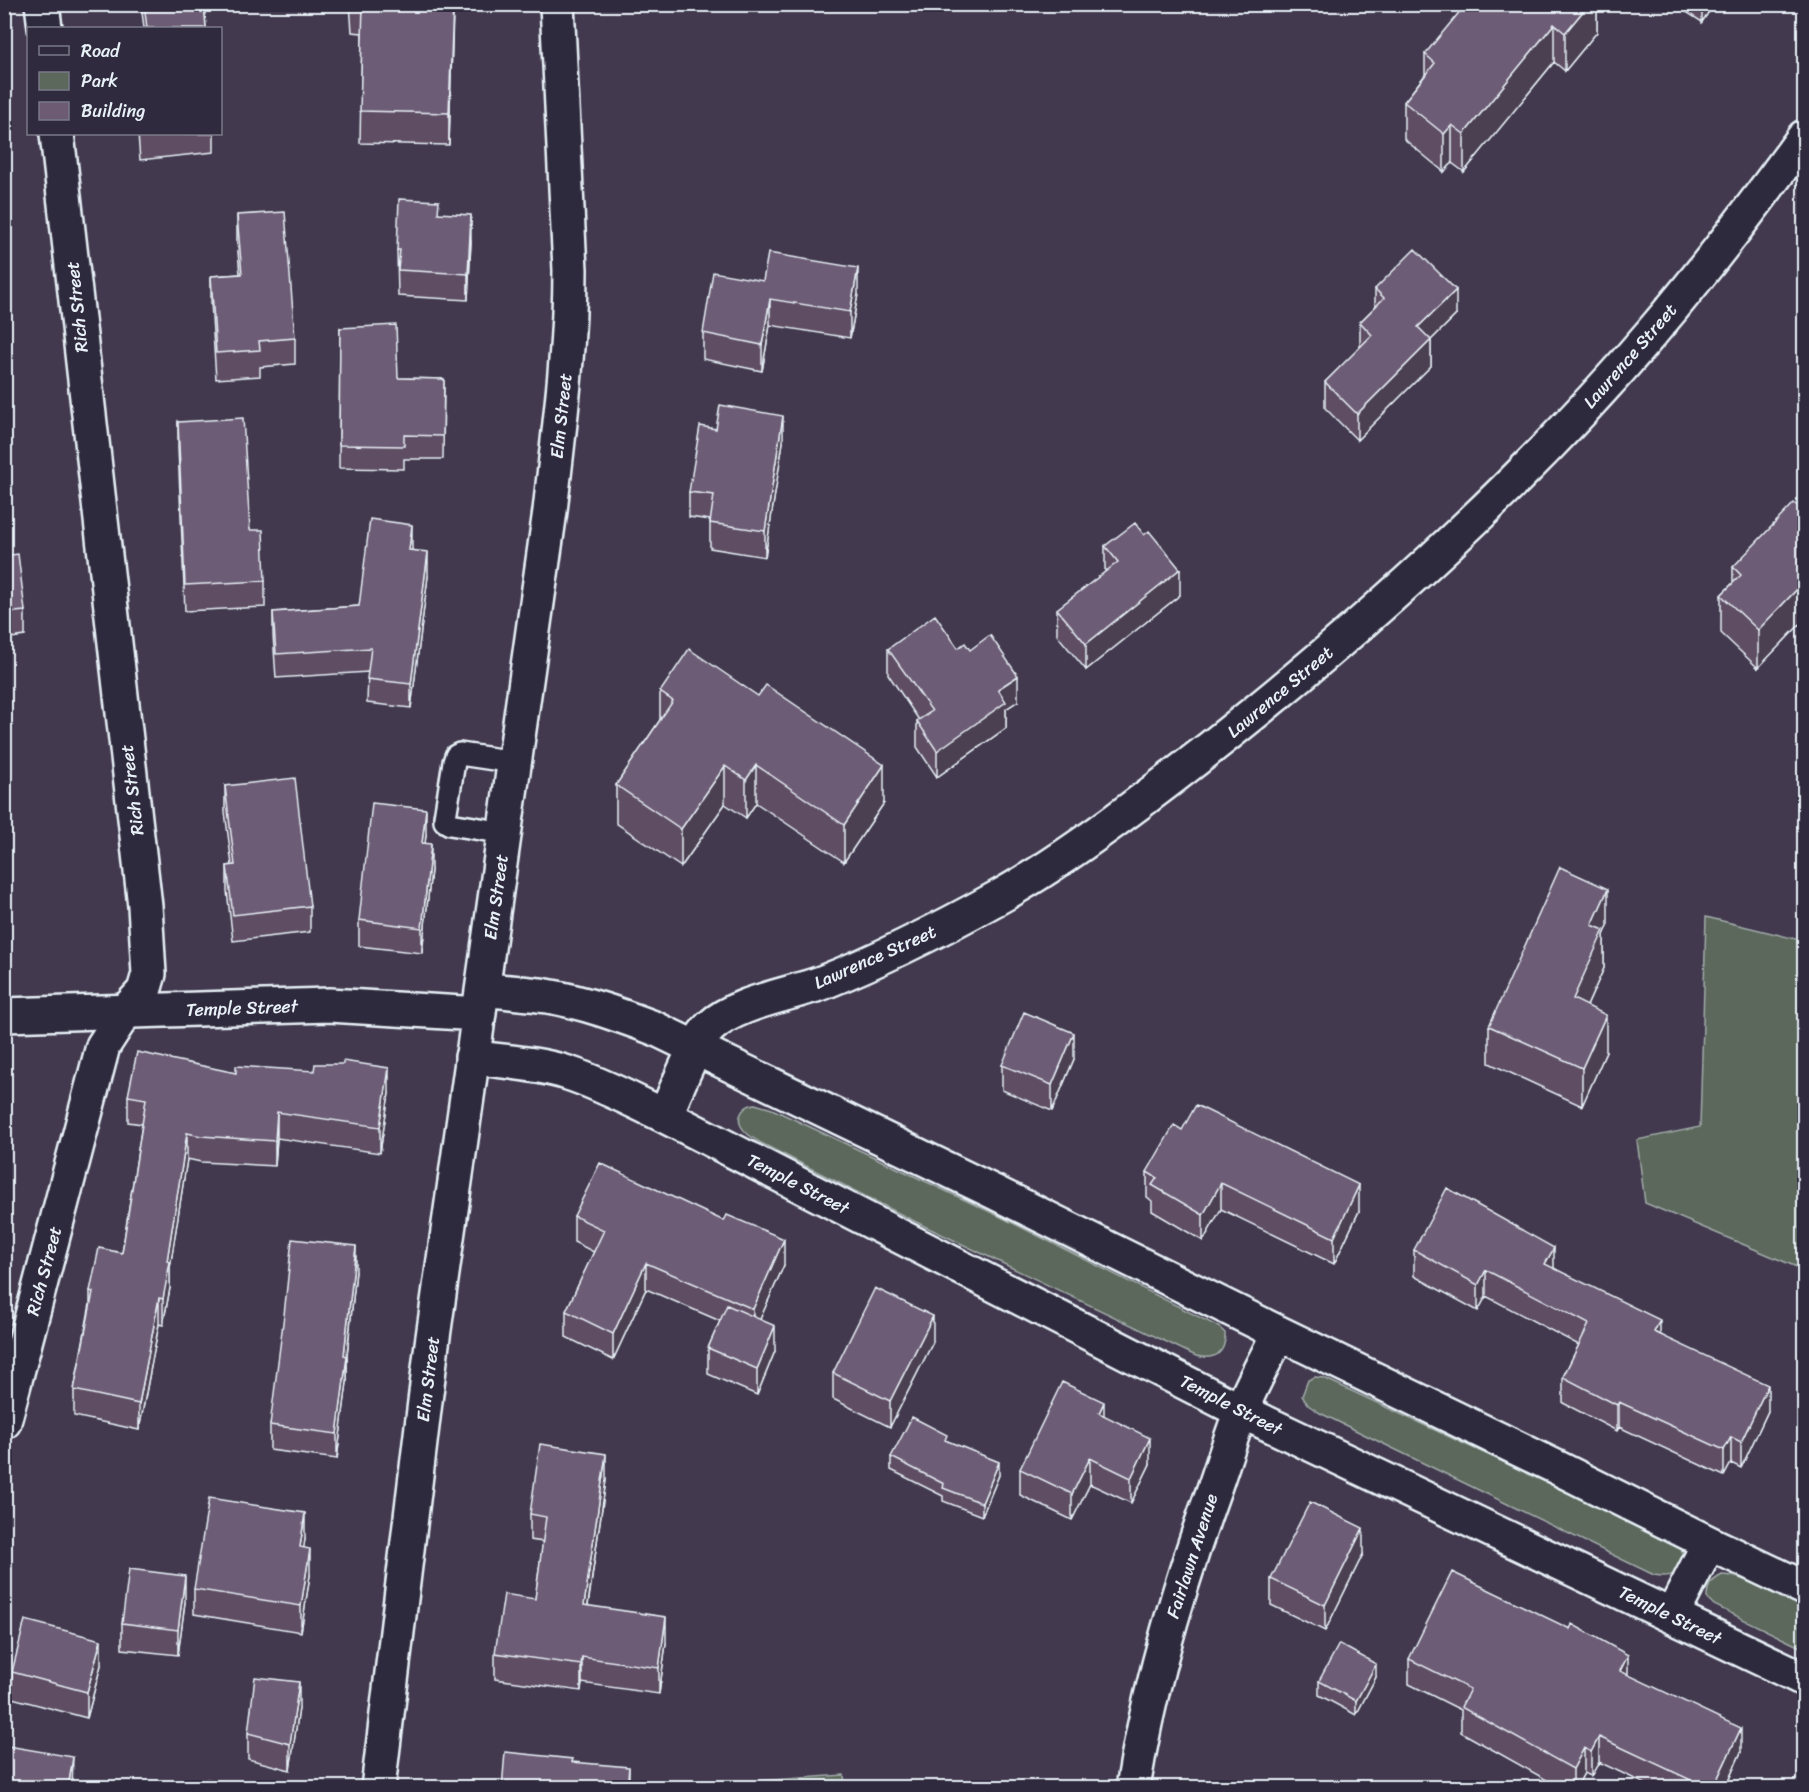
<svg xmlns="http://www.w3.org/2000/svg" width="1809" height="1792" font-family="Sriracha,sans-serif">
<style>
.green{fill:#5c685c;stroke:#a2acaa;stroke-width:1.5}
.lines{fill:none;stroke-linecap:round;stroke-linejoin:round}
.service-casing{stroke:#e8f1f8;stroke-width:26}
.minor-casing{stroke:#e8f1f8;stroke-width:38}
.tertiary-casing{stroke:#e8f1f8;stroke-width:38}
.service{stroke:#2f2a3d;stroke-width:21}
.minor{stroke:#2f2a3d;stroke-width:33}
.tertiary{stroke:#2f2a3d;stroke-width:33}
.wall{fill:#5e4e64;stroke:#e8f1f8;stroke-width:1.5}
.shaded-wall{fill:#4c4051;stroke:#e8f1f8;stroke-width:1.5}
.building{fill:#6d5b74;stroke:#e8f1f8;stroke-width:1.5}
.labels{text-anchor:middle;stroke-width:5;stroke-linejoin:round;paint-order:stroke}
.street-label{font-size:18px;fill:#e8f1f8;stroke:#2f2a3d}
</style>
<rect width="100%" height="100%" fill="#42394e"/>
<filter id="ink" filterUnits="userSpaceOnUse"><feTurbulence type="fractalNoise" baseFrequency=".0167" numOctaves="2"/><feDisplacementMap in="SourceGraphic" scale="12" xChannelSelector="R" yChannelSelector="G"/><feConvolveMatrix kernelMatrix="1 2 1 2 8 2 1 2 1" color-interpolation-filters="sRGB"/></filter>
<g filter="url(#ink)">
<path class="green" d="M1706,917L1804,941V1270L1645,1203L1637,1140L1700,1127Z
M755,1104L772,1109L1001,1217L1219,1327L1225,1333C1226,1354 1215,1360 1196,1356L916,1222L761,1143C754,1139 745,1134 741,1126C736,1116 744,1105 755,1104Z
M1315,1377L1324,1378L1671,1541C1675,1544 1680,1546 1682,1551C1684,1556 1683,1561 1681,1566C1676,1577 1665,1577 1654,1575L1320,1413L1308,1405L1302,1396L1308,1380Z
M1722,1575C1745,1575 1783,1597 1804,1607V1649L1714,1605L1707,1598C1707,1585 1711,1581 1722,1575Z
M844,1775L845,1787H743L744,1782Z"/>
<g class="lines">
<defs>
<path id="service" d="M505,833L450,824L445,821V817L454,762L456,756L460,754L514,762"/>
<path id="minor" d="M42,4L45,28
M483,989C504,992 526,993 547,996C584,1002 619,1015 654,1028L994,1192L1279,1333L1554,1466L1709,1543L1804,1588
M472,1057C504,1062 537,1063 568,1073C602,1084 633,1101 665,1116L1241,1411L1804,1679
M665,1116C675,1094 694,1042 710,1027C736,1002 790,995 824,982C884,958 941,929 997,898C1037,876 1076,849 1113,822C1162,786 1211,748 1259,709C1400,594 1535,470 1653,331C1706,269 1756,203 1804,137
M4,1422L103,1046L125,1012L144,991L149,974L145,906L57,134
M1672,1616L1709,1543
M1133,1788C1149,1685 1179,1586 1214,1489C1223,1463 1231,1437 1241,1411C1251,1385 1266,1359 1279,1333"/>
<path id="tertiary" d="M4,1015L329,1005L479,1014
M378,1788L432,1344L550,511C559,430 570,351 570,270L557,4"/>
</defs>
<use href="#service" class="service-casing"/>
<use href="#minor" class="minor-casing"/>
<use href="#tertiary" class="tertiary-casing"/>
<use href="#service" class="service"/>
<use href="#minor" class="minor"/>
<use href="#tertiary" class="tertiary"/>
</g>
<path class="wall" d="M141,4H204L206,28H144Z
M350,4H464V11L453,12L449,145L360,143L362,33L352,32Z
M1597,4V32L1565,71L1554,62L1464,172L1452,163L1444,172L1404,139V102L1425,75V54Z
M1674,4H1714L1702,22Z
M1716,4H1729L1726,10Z
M138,134H214V152L140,160Z
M439,213L471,241L468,300L398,296L397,250Z
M237,215L295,338V364L260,367V376L216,379L211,302V276L240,274L237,241Z
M763,281L858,294L850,338L770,325L762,371L703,359V333Z
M1375,289L1456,315L1431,340V366L1357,440L1325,408V382L1360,348V322L1375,307Z
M340,328L398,378L444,379L443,459H404V469L339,468Z
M178,422L250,530L265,581V607L185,611L178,448Z
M4,435L11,476V502L4,503Z
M783,442L765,557L710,548V520L689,517V492Z
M1804,503V620L1758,668L1721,633V595L1733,583V567Z
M1105,546L1180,595L1086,670L1057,635V609L1105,572Z
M412,550L428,576L411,708L367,703L368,672L276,678L273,635V612L359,606Z
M4,556L25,611V636L4,639Z
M958,648L970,650L1018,701L1006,709V728L937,777L917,747V721L919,720L888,674V649Z
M660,692L884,803L844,862L756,803L746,818L725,804L681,867L616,823V785L660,720Z
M225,786L310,906V932L233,941L227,891V866L232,865L225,812Z
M426,835L425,843L431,870L422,953L359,946V920Z
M1608,926L1604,935V968L1587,1006L1606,1052L1582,1106L1489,1063V1026Z
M1074,1059L1052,1111L1002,1090V1065Z
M4,1072L8,1098L6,1207H4Z
M236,1073L389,1093L380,1153L277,1138L275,1166L201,1162L187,1159L170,1268V1288L163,1325L159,1324L139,1430L74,1416V1390L90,1304V1291L122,1253L142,1124L128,1122V1096Z
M1182,1130L1359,1211L1334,1264L1221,1209L1203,1241L1152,1211V1201L1147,1197V1172Z
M574,1216L784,1265L760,1319L775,1351L757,1395L708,1374V1348L720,1321L646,1289L613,1360L566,1337V1311L594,1252L574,1242Z
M1414,1250L1554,1268L1660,1334L1768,1411L1741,1468L1731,1463L1724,1476L1619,1427L1617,1431L1563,1403V1377L1579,1345L1486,1296L1478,1311L1414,1276Z
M356,1271L347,1356V1382L337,1459L270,1450V1425Z
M933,1342L890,1427L833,1399V1373Z
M1104,1416L1150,1464L1131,1503L1090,1484L1072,1520L1020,1495V1469Z
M947,1441L999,1475L982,1516L943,1501V1496L891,1470V1457Z
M606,1480L588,1606L666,1643L659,1694L582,1683L581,1691L495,1679V1653L535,1599L543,1542L530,1540V1514Z
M305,1539L303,1548L310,1575L301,1632L194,1614V1589Z
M1363,1554L1325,1631L1271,1605V1579Z
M185,1602L178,1655L122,1649V1623Z
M1409,1659L1628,1675L1741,1752L1725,1788H1654L1599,1762L1591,1776L1584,1773L1576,1788H1561L1461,1732V1710L1409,1684Z
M101,1665L87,1718L12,1698V1672Z
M1376,1677L1356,1715L1319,1695V1681Z
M299,1708L290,1770L248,1759V1733Z"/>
<path class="shaded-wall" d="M453,4L449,145V113Z
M1589,4H1597V32L1565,71V33Z
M1702,4H1714L1702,22Z
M1726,4H1729L1726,10Z
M1554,24V62L1464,172V134Z
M1452,125V163L1444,172V134Z
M471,215V241L468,300V274Z
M858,268V294L850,338V312Z
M1456,290V315L1418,353V327Z
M770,299V325L762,371V345Z
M1431,340V366L1357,440V414Z
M783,416V442L765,557V531Z
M412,525V549L409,573V550Z
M428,552V576L411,708V684Z
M1180,569V595L1086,670V644Z
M1804,582V620L1758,668V630Z
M1018,676V701L1006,709V728L937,777V751L998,689Z
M756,765V803L746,818V780Z
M884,765V803L844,862V825Z
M725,766V804L681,867V829Z
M426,809V835L422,869V843Z
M431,844V870L422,953V928Z
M1608,889V926L1604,935V968L1573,1037V999L1592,925Z
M1606,1015V1052L1582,1106V1068Z
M1074,1033V1059L1052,1111V1085Z
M389,1068V1093L380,1153V1127Z
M277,1112V1138L275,1166V1141Z
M187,1133V1159L170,1268V1288L163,1325V1299L167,1261Z
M1221,1183V1209L1203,1241V1215Z
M1359,1185V1211L1334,1264V1238Z
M784,1239V1265L753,1335V1309Z
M356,1246V1271L344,1381V1355Z
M1554,1248V1273L1545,1264Z
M646,1263V1289L613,1360V1334Z
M1486,1270V1296L1478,1311V1285Z
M159,1298V1324L139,1430V1404Z
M933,1316V1342L890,1427V1401Z
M1660,1320V1345L1654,1332Z
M775,1326V1351L757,1395V1369Z
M347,1356V1382L337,1459V1434Z
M1768,1385V1411L1741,1468V1442Z
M1104,1402V1428L1099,1413Z
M1619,1402V1427L1617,1431V1405Z
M1731,1437V1463L1724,1476V1450Z
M1150,1438V1464L1131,1503V1478Z
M606,1454V1480L584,1631V1605Z
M1090,1458V1484L1072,1520V1494Z
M999,1462V1475L982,1516V1503Z
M305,1513V1539L300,1573V1547Z
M1363,1528V1554L1325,1631V1605Z
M310,1549V1575L301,1632V1606Z
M185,1576V1602L178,1655V1630Z
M666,1617V1643L659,1694V1668Z
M101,1640V1665L87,1718V1692Z
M1628,1655V1680L1620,1671Z
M582,1657V1683L581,1691V1665Z
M1376,1664V1677L1356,1715V1701Z
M299,1682V1708L290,1770V1744Z
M1741,1728V1752L1725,1788H1713Z
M1599,1737V1762L1591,1776V1752Z
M1584,1748V1773L1576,1788H1573V1769Z
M73,1757L72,1788H68Z
M629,1767V1788H627Z"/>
<path class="building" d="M144,4H204L206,28H147Z
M363,4H453L449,113L360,111Z
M1466,4H1589L1565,33L1554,24L1464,134L1452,125L1444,134L1404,102L1435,63L1425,54Z
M399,199L439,201L438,213L471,215L468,274L398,270L400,250H397Z
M285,212L295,338L259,341L260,350L216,353L211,276L242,274L237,215Z
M1415,249L1456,290L1418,327L1431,340L1357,414L1325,382L1372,335L1360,322L1384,298L1375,289Z
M768,253L858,268L850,312L770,299L762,345L703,333L713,272L763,281Z
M396,325L398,378L444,379L443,436L404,435V446L339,445L340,328Z
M720,405L783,416L765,531L710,523L714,495L689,492L700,426L716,429Z
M243,418L250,530H263L265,581L185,585L178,422Z
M4,435L11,476L4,477Z
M1794,503L1800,508L1804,503V582L1758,630L1721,595L1741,575L1733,567Z
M370,519L412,525L409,550L428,552L411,684L367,679L371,648L276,654L273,612L359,606Z
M1135,523L1144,535L1149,531L1180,569L1086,644L1057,609L1118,562L1105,546Z
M18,554L25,611L4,613V556Z
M935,615L958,648L965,643L970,650L990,635L1018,676L998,689L1006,702L937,751L917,721L932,711L888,649Z
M689,649L758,696L766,685L884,765L844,825L756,765L746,780L725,766L681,829L616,785L673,701L660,692Z
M295,778L310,906L233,915L227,866L235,865L225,786Z
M372,803L426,809L422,843L431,844L422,928L359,920Z
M1560,867L1608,889L1592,925L1604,930L1573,999L1606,1015L1582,1068L1489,1026Z
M1024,1012L1074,1033L1052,1085L1002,1065Z
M137,1052L236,1073V1066L314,1071L315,1064H343V1061L389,1068L380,1127L277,1112L275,1141L201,1136L187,1133L167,1261L170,1262L163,1299L159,1298L139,1404L74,1390L93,1292L90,1291L99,1248L122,1253L146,1099L128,1096Z
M4,1072H8L6,1181H4Z
M1196,1105L1359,1185L1334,1238L1221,1183L1203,1215L1152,1185L1157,1178L1147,1172L1174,1125L1182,1130Z
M600,1163L724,1221L727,1215L784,1239L753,1309L646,1263L613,1334L566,1311L604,1230L574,1216Z
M1447,1188L1554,1248L1545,1264L1660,1320L1654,1332L1768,1385L1741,1442L1731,1437L1724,1450L1619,1402L1617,1405L1563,1377L1589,1324L1486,1270L1478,1285L1414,1250Z
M292,1239L356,1246L344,1355L347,1356L337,1434L270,1425L284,1315Z
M875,1288L933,1316L890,1401L833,1373Z
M727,1305L775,1326L757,1369L708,1348Z
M1062,1382L1104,1402L1099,1413L1150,1438L1131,1478L1090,1458L1072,1494L1020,1469Z
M912,1417L947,1435L945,1440L999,1462L982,1503L943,1488L944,1484L891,1457Z
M540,1444L606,1454L584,1605L666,1617L659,1668L582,1657L581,1665L495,1653L504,1594L535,1599L546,1517L530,1514Z
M209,1498L305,1513L300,1547L310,1549L301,1606L194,1589Z
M1310,1502L1363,1528L1325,1605L1271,1579Z
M129,1569L185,1576L178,1630L122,1623Z
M1452,1572L1570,1629L1572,1624L1628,1655L1620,1671L1741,1728L1713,1788H1708L1599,1737L1591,1752L1584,1748L1573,1769L1461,1707L1470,1689L1409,1659Z
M25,1620L101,1640L87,1692L12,1672Z
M1339,1644L1376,1664L1356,1701L1319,1681Z
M255,1677L299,1682L290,1744L248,1733Z
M8,1746L73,1757L68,1788H4V1767Z
M505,1752L573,1759L572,1762L629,1767L627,1788H502Z
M207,1779L260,1788H206Z"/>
</g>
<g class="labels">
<g class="street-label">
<text transform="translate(77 307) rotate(-96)" y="6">Rich Street</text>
<text transform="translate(1630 356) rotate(-49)" y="6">Lawrence Street</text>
<text transform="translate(561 416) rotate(-84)" y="6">Elm Street</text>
<text transform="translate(1280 692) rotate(-40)" y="6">Lawrence Street</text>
<text transform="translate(132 790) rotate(-97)" y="6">Rich Street</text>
<text transform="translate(496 897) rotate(-82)" y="6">Elm Street</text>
<text transform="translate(875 957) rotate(-24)" y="6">Lawrence Street</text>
<text transform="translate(242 1008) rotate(-2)" y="6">Temple Street</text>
<text transform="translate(798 1184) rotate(27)" y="6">Temple Street</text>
<text transform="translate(44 1271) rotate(-75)" y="6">Rich Street</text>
<text transform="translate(428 1379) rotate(-83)" y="6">Elm Street</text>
<text transform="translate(1231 1405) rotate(27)" y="6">Temple Street</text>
<text transform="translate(1192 1556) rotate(-72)" y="6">Fairlawn Avenue</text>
<text transform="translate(1670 1615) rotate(26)" y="6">Temple Street</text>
</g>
</g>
<rect width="1809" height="1792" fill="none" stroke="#2f2a3d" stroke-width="24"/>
<rect x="12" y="12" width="1785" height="1768" fill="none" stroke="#e8f1f8" stroke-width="2" filter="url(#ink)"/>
<rect x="27" y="27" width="195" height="108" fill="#2f2a3d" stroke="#797a88" stroke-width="1.5"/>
<rect x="39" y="46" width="30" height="9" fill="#2f2a3d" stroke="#797a88" stroke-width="1.5"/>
<text x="81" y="57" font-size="18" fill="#e8f1f8">Road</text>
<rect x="39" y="72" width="30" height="18" fill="#5c685c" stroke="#797a88" stroke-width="1.5"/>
<text x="81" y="87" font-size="18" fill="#e8f1f8">Park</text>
<rect x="39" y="102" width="30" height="18" fill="#6d5b74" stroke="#797a88" stroke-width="1.5"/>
<text x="81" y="117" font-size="18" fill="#e8f1f8">Building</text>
</svg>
